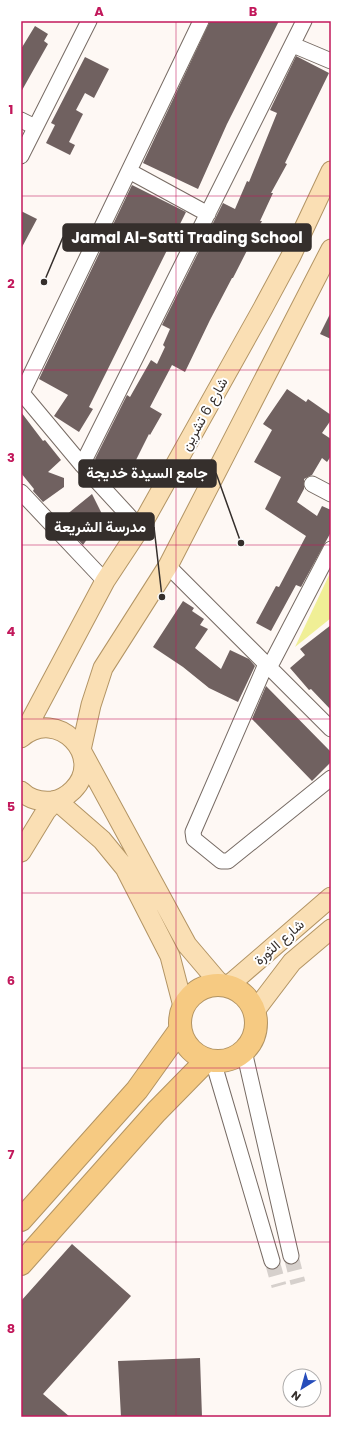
<svg xmlns="http://www.w3.org/2000/svg" width="352" height="1438" font-family="Poppins,Vazirmatn,sans-serif">
<style>
.green{fill:#f0ef96}
.building{fill:#706160}
.lines{fill:none;stroke-linecap:round;stroke-linejoin:round}
.minor-tunnel{stroke:#d6d0cc;stroke-width:15;stroke-dasharray:15 8;stroke-linecap:butt}
.minor-casing{stroke:#776b64;stroke-width:17}
.major-casing{stroke:#b29464;stroke-width:21}
.highway-casing{stroke:#b29464;stroke-width:24}
.minor{stroke:#fff;stroke-width:15}
.major{stroke:#fadfb4;stroke-width:19}
.highway{stroke:#f6ca82;stroke-width:22}
.grid{fill:none;stroke:#c2185b;stroke-width:1;stroke-opacity:0.55}
.labels{text-anchor:middle;stroke-width:4;stroke-linejoin:round;paint-order:stroke}
.street-label{font-size:14px;fill:#352f2c;stroke:#fff}
.leader{fill:none;stroke:#352f2c;stroke-width:1.5}
.callout-dot{fill:#352f2c;stroke:#fff;stroke-width:1.5}
.callout{fill:#352f2c;stroke:#352f2c;stroke-width:1.5}
.callout-label{font-size:15px;text-anchor:middle;font-weight:bold;fill:#fff}
.neatline{fill:none;stroke:#c2185b;stroke-width:1.5}
.grid-label{font-size:13px;text-anchor:middle;font-weight:bold;fill:#c2185b}
</style>
<rect width="100%" height="100%" fill="#fef8f4"/>
<path class="green" d="M331,571V618L295,647Z"/>
<path class="building" d="M210,21H279L227,124L198,189L143,163Z
M35,26L48,34L44,41L48,44L21,92V49Z
M296,56L329,73L285,163L287,164L271,193H273L260,221H262L233,278H232L210,320L185,372L172,365L150,407L162,414L150,435L149,434L136,460H134L125,481L116,482L95,459L127,395L130,397L151,360L157,364L165,347L163,345L170,329L162,325L223,203L235,209L247,181L249,182L277,113L270,110Z
M85,57L109,69L94,98L85,93L76,110L83,114L69,142L75,145L70,155L46,143L55,125L51,123Z
M132,185L186,212L89,407L93,409L79,432L54,416L68,395L39,379Z
M21,211L37,219L21,249Z
M331,312V339L320,334Z
M287,389L306,402L308,399L331,415V420L322,433L331,439V456L327,462L322,458L312,475L304,479V489L297,502L317,516L322,506L331,510V532L301,587L296,585L271,631L256,623L276,586L279,587L306,536L265,509L281,477L254,462L272,430L263,424Z
M21,412L43,441L45,440L61,460L48,472L64,478V487L43,502L33,491L34,489L21,473Z
M92,494L103,516L83,545L60,520Z
M183,601L194,608L192,611L204,619L200,625L208,629L195,648L221,669L230,650L249,659L255,666L238,702L209,688L183,667L153,647Z
M331,625V710L311,689L309,690L290,668L305,655L300,649Z
M266,686L331,752V762L312,781L252,719Z
M72,1244L131,1296L43,1394L70,1417H21V1301Z
M200,1358L202,1417H121L118,1361Z"/>
<g class="lines">
<path class="minor-tunnel" d="M291,1256L298,1283
M272,1261L279,1286"/>
<defs>
<path id="minor" d="M293,45L331,61
M21,120L35,127
M21,156L89,21
M129,171L208,214
M21,392L82,465L140,528
M22,393L201,21
M82,465L304,21
M312,484L331,494
M21,492L105,581
M168,566L331,729
M266,664L193,832L194,839L221,861H228L331,778
M269,668L331,549
M244,1051L291,1256
M213,1061L272,1261"/>
<path id="major" d="M22,737L105,581L140,528L263,308L291,256L331,171
M21,738C57,706 106,757 73,790C67,796 60,800 52,801C41,802 29,799 21,791
M21,852L46,811L56,800L102,840L125,868L170,956L183,1006
M221,985L187,945L81,750L91,705L103,668L168,566L331,249
M228,986L331,897
M254,1012L292,962L331,929"/>
<path id="highway" d="M180 1023a38 38 0 1 1 76 0a38 38 0 1 1-76 0Z
M21,1220L137,1090L180,1030
M21,1264L156,1112L207,1060"/>
</defs>
<use href="#minor" class="minor-casing"/>
<use href="#major" class="major-casing"/>
<use href="#highway" class="highway-casing"/>
<use href="#minor" class="minor"/>
<use href="#major" class="major"/>
<use href="#highway" class="highway"/>
</g>
<path class="grid" d="M176,21V1417M21,196H331M21,370H331M21,545H331M21,719H331M21,893H331M21,1068H331M21,1242H331"/>
<g class="labels">
<g class="street-label">
<text transform="translate(204 414) rotate(-61)" y="5">شارع 6 تشرين</text>
<text transform="translate(279 942) rotate(-41)" y="5">شارع الثورة</text>
</g>
</g>
<path class="leader" d="M44 282L63 237M241 543L216 473M162 597L154 527"/>
<g class="callout-dot">
<circle cx="44" cy="282" r="4"/>
<circle cx="241" cy="543" r="4"/>
<circle cx="162" cy="597" r="4"/>
</g>
<g class="callout">
<rect x="63" y="224" width="248" height="27" rx="4"/>
<rect x="79" y="460" width="137" height="27" rx="4"/>
<rect x="46" y="513" width="108" height="27" rx="4"/>
</g>
<g class="callout-label">
<text x="187" y="243">Jamal Al-Satti Trading School</text>
<text x="147" y="478">جامع السيدة خديجة</text>
<text x="100" y="532">مدرسة الشريعة</text>
</g>
<rect width="352" height="1438" fill="none" stroke="#ffffff" stroke-width="44"/>
<g transform="translate(302 1388) rotate(217)"><circle r="19" fill="#ffffff" stroke="#aeacab"/>
<path d="M0-3L7 15L0 10L-7 15Z" fill="#264dbb"/>
<text y="-6" font-size="11" font-weight="bold" text-anchor="middle" fill="#352f2c">N</text>
</g>
<rect x="22" y="22" width="308" height="1394" class="neatline"/>
<g class="grid-label">
<text x="99" y="16">A</text>
<text x="253" y="16">B</text>
<text x="11" y="114">1</text>
<text x="11" y="288">2</text>
<text x="11" y="462">3</text>
<text x="11" y="636">4</text>
<text x="11" y="811">5</text>
<text x="11" y="985">6</text>
<text x="11" y="1159">7</text>
<text x="11" y="1333">8</text>
</g>
</svg>
